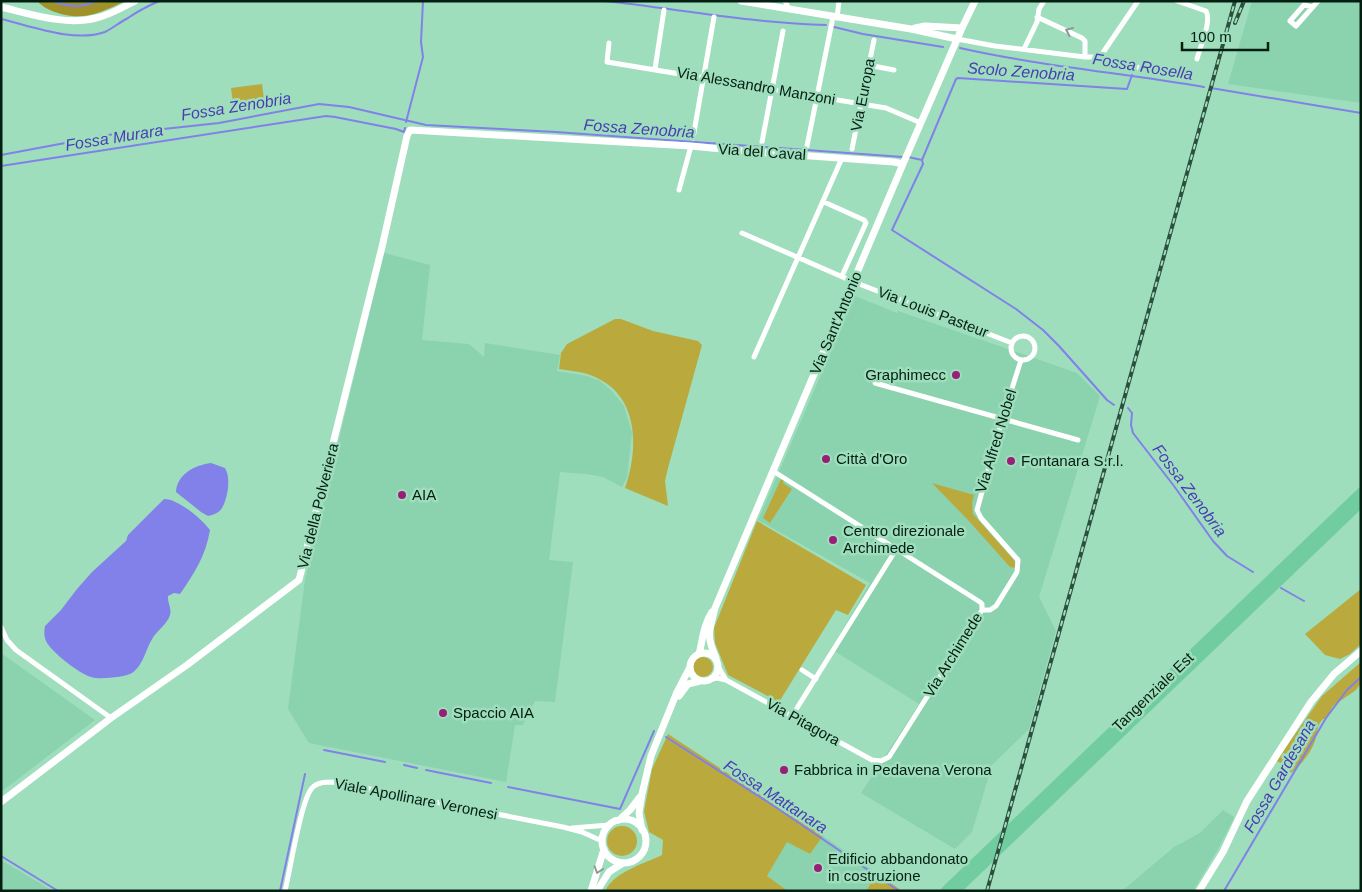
<svg xmlns="http://www.w3.org/2000/svg" width="1362" height="892" font-family="Helvetica,sans-serif">
<style>
.built{fill:#8bd2ae}
.green{fill:#baaa3e}
.forest{fill:#a09229}
.water{fill:#8181e9}
.lines{fill:none;stroke-linecap:round;stroke-linejoin:round}
.stream{stroke:#8181e9;stroke-width:2}
.street{stroke:#fff;stroke-width:5}
.secondary{stroke:#fff;stroke-width:7}
.highway{stroke:#71cca0;stroke-width:9}
.rail-casing{stroke:#2c4f3e;stroke-width:4}
.rail{stroke:#9edebc;stroke-width:2;stroke-dasharray:5.5;stroke-linecap:butt}
.oneway{stroke:#8e9a94}
.poi-dot{fill:#981e78;stroke:#9edebc;stroke-width:2}
.labels{text-anchor:middle;stroke-width:5;stroke-linejoin:round;paint-order:stroke}
.street-label{font-size:15px;fill:#041e12;stroke:#9edebc}
.poi-label{font-size:15px;fill:#041e12;stroke:#9edebc;text-anchor:start}
.water-label{font-size:16px;font-style:italic;fill:#493cb4;stroke:#9edebc}
</style>
<rect width="100%" height="100%" fill="#9edebc"/>
<path class="built" d="M1252,1H1361V103L1228,84Z
M384,253L430,265L422,340L469,344L484,357L485,343L560,355L557,371L587,376L600,381L612,391L624,406L632,433L627,477L622,487L603,477L587,474L560,472L549,560L573,562L555,702L535,701L523,725H515L506,782L309,743L288,709L305,580Z
M855,296L897,313L898,311L1077,373L1100,396L1039,597L1056,631L1029,729L992,765L972,832L955,849L861,793L919,704L831,649L870,583L758,520Z
M1,653L95,720L1,792Z
M1223,810L1234,817L1232,822L1217,851L1193,891H1122L1174,847L1200,833Z
M823,836L877,873L866,891H788L767,876L787,841L810,854Z
M1,860L53,891H1Z"/>
<path class="green" d="M262,84L264,99L233,103L231,88Z
M615,319H621L653,331L698,341L702,345L668,468L665,481L668,506L625,488C638,451 640,398 597,378C586,372 572,371 559,369L561,353L567,344Z
M781,479L784,480L783,483L792,489L770,523L763,518Z
M932,483L974,495L972,503L973,514L1014,560L1016,568L1010,567L968,520Z
M757,521L866,585L848,615L836,610L779,702L728,675L715,643L714,628Z
M1361,589V644L1350,654L1340,659L1325,655L1305,634Z
M693 667a10 10 0 1 1 20 0a10 10 0 1 1-20 0Z
M1361,662V683L1356,690L1333,706L1326,719H1323C1317,725 1318,729 1316,737C1313,751 1302,764 1291,773L1285,765L1276,761L1322,696Z
M668,734L784,810L785,809L823,836L810,854L787,842L767,876L788,891H605C615,871 644,864 662,855L663,840L649,832L644,811L652,769Z
M607 841a15 15 0 1 1 30 0a15 15 0 1 1-30 0Z
M877,873L902,891H866Z"/>
<path class="forest" d="M37,1H126C102,11 88,21 61,14C51,11 44,8 37,1Z"/>
<path class="water" d="M211,463L225,468C231,477 228,498 222,508C219,513 213,515 208,516L201,512L176,492C177,474 195,465 211,463Z
M164,499C178,499 201,518 210,530C206,555 194,574 180,594L174,593L168,596C167,602 172,608 170,615C167,624 159,629 154,636C146,647 144,665 132,673C126,677 98,680 91,677C80,674 51,652 46,641C44,636 44,632 45,626L61,610L77,589L92,572L126,541L128,535Z"/>
<g class="lines">
<path class="stream" d="M53,1C67,7 82,8 96,1
M605,1C678,9 752,23 826,25
M1,19C31,26 74,43 105,32C113,28 120,22 128,18C138,11 148,6 159,1
M834,27L863,34L943,47
M960,48C1040,66 1123,73 1204,87
M1211,88L1361,113
M406,122L423,57L421,42L423,1
M1,155L108,135L219,123L319,104L349,107L426,125L556,132L903,157
M908,157L922,160L923,164L892,230L1016,309L1043,330L1059,346L1107,400L1114,405
M922,160L956,79L958,78L1127,89L1132,75
M1,166L326,116L335,117L396,129L404,132L405,128
M1128,408L1132,413L1131,425L1133,433L1174,486L1213,541L1227,556L1253,572
M1281,588L1304,601
M666,737L771,804L899,891
M324,750L385,762
M404,765L417,768
M426,770L491,783
M508,787L620,809L654,731
M1,856L58,891
M280,891L305,774
M1224,891L1326,718L1347,690L1361,677"/>
<path class="street" d="M785,1L789,9
M1177,1L1206,11C1212,21 1200,47 1197,59
M1313,7L1304,5L1290,21L1296,26L1318,1
M1037,17L1082,38L1085,41V57
M837,18L839,1
M957,39L995,46L1085,57H1100L1138,1
M609,43L607,62L886,108L921,123
M1024,49L1037,22L1039,9L1044,1
M1100,57L1105,62L1142,68
M868,65L894,70
M655,69L664,10
M693,138L714,17
M762,142L783,31
M807,146L833,17
M852,149L874,40
M679,190L691,146
M824,202L864,220L866,223L842,276
M742,233L854,282L1012,343
M1011 348a12 12 0 1 1 24 0a12 12 0 1 1-24 0Z
M754,357L842,158
M875,383L1078,440
M982,610H990L996,606L1017,572L1018,560L981,518L977,510L1002,420L1021,360
M1,627L7,640L16,650L111,718
M719,668L726,680
M802,670L816,679
M712,679L717,678L726,680L872,760L881,761L889,757L982,610V604L980,602L773,471
M792,716L897,548
M572,828L609,825
M285,891C290,871 301,800 312,788C317,782 326,782 334,782L563,827L582,832L602,841"/>
<path class="secondary" d="M741,1L911,29L957,39
M1,7C31,14 66,26 96,18C110,15 123,7 135,1
M915,28L925,26L962,28
M690 667a14 14 0 1 1 28 0a14 14 0 1 1-28 0Z
M699,654C703,639 703,626 712,612
M716,658C706,635 709,632 715,608L903,164L962,28L975,1
M679,696L688,684L700,681
M1,802L111,718L187,665L299,580L382,247L407,136L410,130L691,146L742,151L894,162L903,164
M602 841a22 22 0 1 1 44 0a22 22 0 1 1-44 0Z
M619,820L630,810L640,797
M642,830L639,813L642,794L651,756L677,692L690,667
M591,891L604,849
M597,891L609,872L623,863
M1199,891L1223,852L1247,801L1311,702L1334,674L1361,651"/>
<path class="highway" d="M945,891L1361,492
M956,891L1361,503"/>
<defs>
<path id="rail" d="M1235,23L1244,1
M987,891L1235,1"/>
</defs>
<use href="#rail" class="rail-casing"/>
<use href="#rail" class="rail"/>
</g>
<defs><path id="oneway-chevron" d="M-2-3.5L2.5 0L-2 3.5" fill="none" stroke-width="1.6" stroke-linecap="round" stroke-linejoin="round" transform="scale(1.25)"/></defs>
<g class="oneway">
<use href="#oneway-chevron" transform="translate(1069 31) rotate(-156)"/>
<use href="#oneway-chevron" transform="translate(598 870) rotate(108)"/>
</g>
<g class="poi-dot">
<circle cx="956" cy="375" r="5"/>
<circle cx="826" cy="459" r="5"/>
<circle cx="1011" cy="461" r="5"/>
<circle cx="402" cy="495" r="5"/>
<circle cx="833" cy="540" r="5"/>
<circle cx="443" cy="713" r="5"/>
<circle cx="784" cy="770" r="5"/>
<circle cx="818" cy="868" r="5"/>
</g>
<g class="labels">
<g class="street-label">
<text transform="translate(756 86) rotate(10)" y="5">Via Alessandro Manzoni</text>
<text transform="translate(863 95) rotate(-79)" y="5">Via Europa</text>
<text transform="translate(762 152) rotate(4)" y="5">Via del Caval</text>
<text transform="translate(933 312) rotate(21)" y="5">Via Louis Pasteur</text>
<text transform="translate(836 323) rotate(-67)" y="5">Via Sant'Antonio</text>
<text transform="translate(996 441) rotate(-73)" y="5">Via Alfred Nobel</text>
<text transform="translate(318 506) rotate(-76)" y="5">Via della Polveriera</text>
<text transform="translate(953 655) rotate(-58)" y="5">Via Archimede</text>
<text transform="translate(1153 692) rotate(-44)" y="5">Tangenziale Est</text>
<text transform="translate(803 722) rotate(29)" y="5">Via Pitagora</text>
<text transform="translate(416 799) rotate(11)" y="5">Viale Apollinare Veronesi</text>
</g>
<g class="poi-label">
<text x="946" y="380" text-anchor="end">Graphimecc</text>
<text x="836" y="464">Città d'Oro</text>
<text x="1021" y="466">Fontanara S.r.l.</text>
<text x="412" y="500">AIA</text>
<text x="843" y="536">Centro direzionale<tspan x="843" dy="17">Archimede</tspan></text>
<text x="453" y="718">Spaccio AIA</text>
<text x="794" y="775">Fabbrica in Pedavena Verona</text>
<text x="828" y="864">Edificio abbandonato<tspan x="828" dy="17">in costruzione</tspan></text>
</g>
<g class="water-label">
<text transform="translate(1143 66) rotate(9)" y="6">Fossa Rosella</text>
<text transform="translate(1021 71) rotate(4)" y="6">Scolo Zenobria</text>
<text transform="translate(236 106) rotate(-9)" y="6">Fossa Zenobria</text>
<text transform="translate(639 128) rotate(4)" y="6">Fossa Zenobria</text>
<text transform="translate(114 137) rotate(-9)" y="6">Fossa Murara</text>
<text transform="translate(1190 490) rotate(53)" y="6">Fossa Zenobria</text>
<text transform="translate(1279 776) rotate(-60)" y="6">Fossa Gardesana</text>
<text transform="translate(776 796) rotate(33)" y="6">Fossa Mattanara</text>
</g>
</g>
<rect width="1362" height="892" fill="none" stroke="#041e12" stroke-width="5"/>
<path d="M1182 42v8h86v-8" fill="none" stroke="#041e12" stroke-width="2.5"/>
<text x="1190" y="42" font-size="15" fill="#041e12" stroke="#9edebc" stroke-width="4" paint-order="stroke">100 m</text>
</svg>
